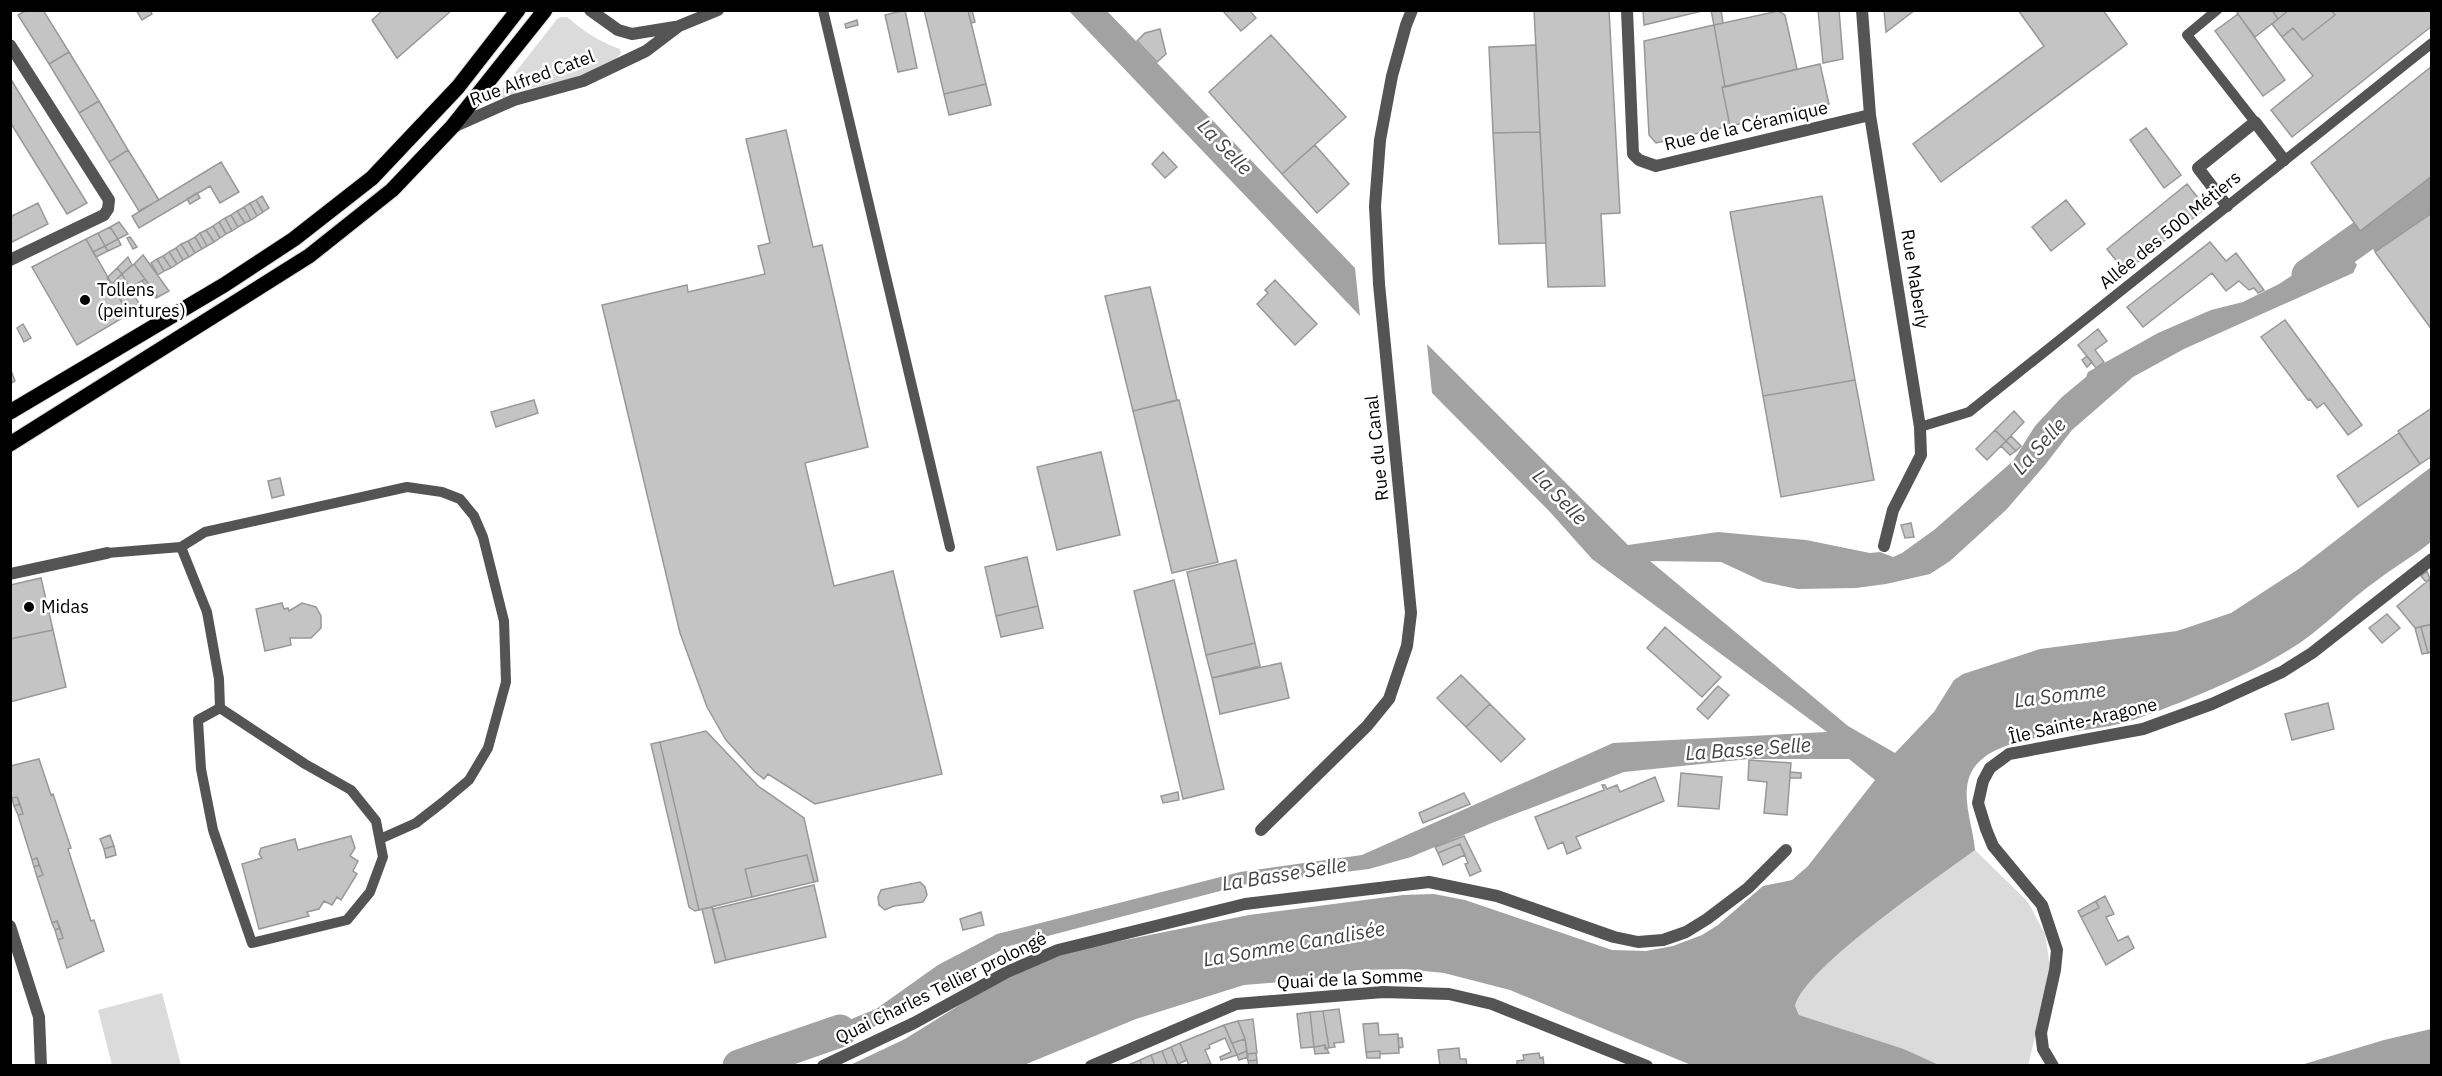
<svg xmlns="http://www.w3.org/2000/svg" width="2442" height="1076" font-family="'IBM Plex Sans',sans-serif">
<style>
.green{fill:#dbdbdb}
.water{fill:#a2a2a2}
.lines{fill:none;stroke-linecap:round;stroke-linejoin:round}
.river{stroke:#a2a2a2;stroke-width:33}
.building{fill:#c4c4c4;stroke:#989898;stroke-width:1.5}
.primary-casing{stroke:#dbdbdb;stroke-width:17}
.service{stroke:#545454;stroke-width:10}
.minor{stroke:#545454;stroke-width:12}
.tertiary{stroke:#545454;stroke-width:12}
.primary{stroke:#000;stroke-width:15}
.poi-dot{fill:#000;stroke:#fff;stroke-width:2}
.labels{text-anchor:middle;stroke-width:5;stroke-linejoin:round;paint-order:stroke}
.street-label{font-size:18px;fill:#000;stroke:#fff}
.poi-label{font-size:18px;fill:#000;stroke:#fff;text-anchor:start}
.water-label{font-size:20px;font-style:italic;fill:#434343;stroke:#fff}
</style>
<rect width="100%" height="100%" fill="#fff"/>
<path class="green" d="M561,17H567C583,31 600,42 620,49L621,53C604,78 549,81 522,91C516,93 511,96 506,99L497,96L557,19Z
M1975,850L2028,902L2045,934L2051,973L2028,1065H1939L1904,1049L1799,1015L1795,1006C1806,966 1938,878 1975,850Z
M162,993L181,1065H112L98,1010Z"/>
<path class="water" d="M1069,11H1107L1355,268L1360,316Z
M2431,175V213L2375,252L2360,231Z
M2343,247L2357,265L2353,273L2184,349L2133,377L2072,430L2045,465L2006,510L1950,561L1930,574L1886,584L1856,588L1798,589L1764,582L1721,562L1650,561L1848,726L1895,753L1934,712L1954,680L1963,674L2040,649L2177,631L2231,613L2300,568L2431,467V542C2414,556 2394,567 2376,581C2345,603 2320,632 2287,651C2243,678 2182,703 2133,720C2093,734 2012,732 1981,760C1954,783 1973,822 1975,850C1938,878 1806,966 1795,1006L1799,1015L1904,1049L1939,1065H1691L1510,990L1444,973L1405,969L1357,970L1307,980L1244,985L1136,1019L1024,1065H850L905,1039L995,983L1070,951L1249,915L1403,895L1434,894L1465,900L1612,950L1646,951L1673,946L1702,935L1718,925L1763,886L1792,880L1808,866L1875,780L1849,759H1749L1624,772L1492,823L1411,857L1369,869L1247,884L1009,946L943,981L888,1021L804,1054L797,1041L876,1009L938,965L997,934L1240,872L1362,855L1613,743L1827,732L1592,559L1550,512L1432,393L1427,344L1628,545L1718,532L1806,540L1870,553L1880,552L1893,557L1902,553L1934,530L2013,461L2035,426L2062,397L2086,377L2088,372L2158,333L2211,310L2243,302L2279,284L2317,259Z
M2431,1029V1065H2301L2384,1040Z
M787,1044L794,1058L773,1065H720Z"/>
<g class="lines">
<path class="river" d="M2308,275L2432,187
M739,1066L840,1031"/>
</g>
<path class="building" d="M27,10H43L69,52L49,64L18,15Z
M136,10H150L152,14L142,20Z
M383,10H452L397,58L372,20Z
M905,10L917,68L898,72L885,15Z
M924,10H968L986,84L944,94Z
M968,10H972L975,22L971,23Z
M1222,10H1249L1256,18L1241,31Z
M1534,10H1609L1620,213L1601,214L1605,286L1548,287Z
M1643,10H1706L1644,25Z
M1711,10H1721L1723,23L1714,25Z
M1818,10H1839L1843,59L1823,63Z
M1884,10H1915L1886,32Z
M2018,10H2103L2127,44L1941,182L1913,144L2044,46Z
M2241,10H2272L2278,19L2255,37L2237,13Z
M2272,10H2289L2278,19Z
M2289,10H2331L2335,15L2303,40L2293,28L2282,37L2272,24Z
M2331,10H2432V26L2292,137L2271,110L2313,76L2282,37L2293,28L2303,40L2335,15Z
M1778,11L1785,15L1797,69L1725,87L1714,25Z
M2238,14L2285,80L2263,96L2215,31Z
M857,20L858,25L846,28L845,24Z
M1714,25L1725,87H1722L1730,126L1656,143L1649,135L1644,41Z
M1160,29L1166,54L1157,62L1137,41L1145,33Z
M1271,35L1346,117L1282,174L1209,92Z
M1536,45L1540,132L1493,133L1489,47Z
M69,52L99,101L79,113L49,64Z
M1820,64L1829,104L1730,126L1722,87Z
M2432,66V176L2360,231L2311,163Z
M10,78L87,203L67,214L10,122Z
M986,84L991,105L949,115L944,94Z
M99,101L128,150L109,162L79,113Z
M2146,128L2181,175L2164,188L2130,140Z
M786,130L813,247L822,245L868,447L805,463L834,586L893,571L942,774L815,804L768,774L764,779L755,772L726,740L707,707L680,633L602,305L687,285L688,292L765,274L758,246L770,243L746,139Z
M1540,132L1546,243L1499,244L1493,133Z
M1315,145L1349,184L1317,213L1282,174Z
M128,150L159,200L139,211L109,162Z
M1163,152L1177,167L1165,178L1152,164Z
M221,162L239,192L220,203L210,186L139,228L132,216Z
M2187,184L2206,208L2125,272L2107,249Z
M197,193L200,198L190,204L187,199Z
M262,196L269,208L263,212L256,200Z
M1822,196L1855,380L1763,396L1730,212Z
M256,200L263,212L257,216L250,203Z
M2066,200L2085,224L2051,251L2032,227Z
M38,203L48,224L10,243V217Z
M250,203L257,216L251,220L244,207Z
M244,207L251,220L245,223L237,211Z
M237,211L245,223L238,227L231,215Z
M2432,213V330L2375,252Z
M231,215L238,227L232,231L225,218Z
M225,218L232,231L226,234L219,222Z
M119,222L128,234L118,239L110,227Z
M219,222L226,234L220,238L213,226Z
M213,226L220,238L214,242L206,230Z
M110,227L118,239L105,246L98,233Z
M206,230L214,242L207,246L200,233Z
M98,233L105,246L93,252L86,239Z
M200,233L207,246L202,249L195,237Z
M130,237L137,247L133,249L127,238Z
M195,237L202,249L195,253L188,241Z
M86,239L129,314L77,345L32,267Z
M118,239L121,245L108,251L105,246Z
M188,241L195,253L189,257L181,244Z
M2210,242L2226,261L2236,253L2264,290L2258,293L2254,288L2249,290L2239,281L2226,291L2212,273L2143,327L2127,307Z
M181,244L189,257L183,260L176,248Z
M105,246L108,251L96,257L93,252Z
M176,248L183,260L177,264L169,252Z
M169,252L177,264L171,268L163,256Z
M143,255L169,291L158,297L134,264Z
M163,256L171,268L164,271L157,259Z
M128,257L132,265L122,274L117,268Z
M157,259L164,271L158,275L151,263Z
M134,264L145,279L130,288L122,274Z
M117,268L122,274L111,285L107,278Z
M122,274L141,307L129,314L111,285Z
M145,279L158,297L156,298L142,281Z
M1275,280L1317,324L1295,345L1257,304L1268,293L1265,290Z
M1150,287L1177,400L1133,411L1105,296Z
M2285,320L2362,425L2348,435L2324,403L2317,408L2310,399L2308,400L2261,337Z
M23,324L31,338L24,342L17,328Z
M2098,329L2107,341L2095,350L2104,362L2096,368L2078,345Z
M2087,356L2092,362L2087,367L2082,360Z
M10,368L15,381L10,384Z
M1855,380L1874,480L1781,497L1763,396Z
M534,400L538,413L496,427L491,412Z
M1179,400L1218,562L1172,573L1133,411Z
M2432,408V456L2420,464L2398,431Z
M2014,411L2024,422L2006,441L1995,430Z
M1995,430L2006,441L1987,460L1976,449Z
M2399,433L2420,464L2358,507L2337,476Z
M2011,436L2021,446L2016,451L2006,441Z
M2006,441L2016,451L2010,455L2001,446Z
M1101,452L1120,535L1057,550L1037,467Z
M280,478L284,495L272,498L268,481Z
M1911,523L1914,537L1905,538L1901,525Z
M1027,557L1038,606L996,616L985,567Z
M1236,560L1255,643L1206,655L1187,572Z
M2427,571L2430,579L2426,582L2421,576Z
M41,578L53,630L10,639V585Z
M2430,579L2432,624L2415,628L2397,606Z
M1174,580L1224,789L1183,799L1134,591Z
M282,603L284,609L288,608L289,611L302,603L316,607L321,616V628L311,638H290L291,645L265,651L256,609Z
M1038,606L1043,628L1001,637L996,616Z
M2387,614L2400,628L2382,643L2369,628Z
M2432,624V652L2428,653L2421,627Z
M1665,627L1721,677L1702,697L1647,648Z
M2421,627L2428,653L2422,654L2415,628Z
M53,630L66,687L10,702V639Z
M1255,643L1260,666L1212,678L1206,655Z
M1281,663L1289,698L1220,714L1212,678Z
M1461,675L1490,704L1466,727L1437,698Z
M1718,686L1729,695L1708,719L1697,709Z
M2328,703L2334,729L2292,740L2285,714Z
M1490,704L1525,739L1501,762L1466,727Z
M706,731L758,786L804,818L818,881L814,882L807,855L745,869L752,897L699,910L660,742Z
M660,742L699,910L695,911L689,907L651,744Z
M39,759L51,795L53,794L71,848L68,849L91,921L94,920L104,951L67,968L58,940L63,938L57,921L52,923L37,877L43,875L37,858L32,860L18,815L23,814L17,797L12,798L10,793V766Z
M1749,760L1791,763L1787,815L1764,813L1767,782L1748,780Z
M1790,772L1801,773V778H1790Z
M1681,773L1722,777L1719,809L1678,806Z
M1655,777L1664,801L1576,837L1581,848L1567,854L1563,842L1548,849L1535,817L1604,790L1602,785H1605L1607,789L1617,785L1620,792Z
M1178,792L1179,800L1163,803L1161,796Z
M1464,793L1470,804L1423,823L1419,813Z
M17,797L20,804L14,806L12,798Z
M20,804L23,814L18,815L14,806Z
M110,835L114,846L104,849L100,839Z
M351,836L355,848L350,856L358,861L353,871L357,874L341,900L337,897L332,905L324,901L319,909L307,912L309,916L259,929L242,864L262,858L259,854L261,848L295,839L298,850Z
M1464,836L1481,871L1470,876L1465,864L1468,863L1460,844L1438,853L1435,847Z
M1460,844L1465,855L1443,865L1438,853Z
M114,846L116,855L106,858L104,849Z
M807,855L814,882L752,897L745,869Z
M37,858L39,865L34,867L32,860Z
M39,865L43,875L37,877L34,867Z
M920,882L925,887L927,895L923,902L894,906L885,910L879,905L878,897L881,890Z
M814,885L826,937L726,960L713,909Z
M2105,896L2114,914L2106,917L2118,941L2128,936L2134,948L2106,965L2081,917L2099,908L2096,901Z
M2096,901L2099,908L2081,917L2078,911Z
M712,907L726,960L715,963L702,909Z
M981,912L984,925L963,930L960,919Z
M57,921L60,928L55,930L52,923Z
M60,928L63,938L58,940L55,930Z
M1339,1009L1344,1042L1334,1043L1335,1047L1329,1048L1323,1011Z
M1323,1011L1329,1048L1325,1049V1045L1314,1047L1310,1012Z
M1310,1012L1314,1047L1301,1048L1297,1014Z
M1253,1019L1257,1053L1247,1054L1245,1039L1238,1021Z
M1238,1021L1245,1039L1232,1043L1224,1025Z
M1378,1023L1379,1035L1398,1034L1399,1053L1380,1054V1051L1366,1052L1363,1024Z
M1224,1025L1237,1055L1221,1060L1220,1057L1231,1052L1225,1038L1209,1045L1210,1048L1205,1050L1211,1064L1189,1066L1180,1043Z
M1398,1038H1402L1403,1047L1399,1048Z
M1245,1039L1247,1051L1237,1055L1232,1043Z
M1180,1043L1187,1060L1178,1064L1171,1047Z
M1325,1045L1329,1053L1315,1054L1314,1047Z
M1171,1047L1178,1064L1174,1066H1168L1162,1051Z
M1459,1048L1460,1059H1466L1467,1066H1440L1438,1050Z
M1162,1051L1168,1066H1155L1151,1055Z
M1247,1051L1248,1057L1239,1060L1237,1055Z
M1380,1051V1058H1367L1366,1052Z
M1256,1053L1257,1060L1248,1061L1247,1054Z
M1539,1053L1540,1058L1543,1057L1544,1066H1517V1061L1524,1060L1523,1055Z
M1151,1055L1155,1066H1142L1140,1060Z
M1140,1060L1142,1066H1126Z
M1257,1060V1066H1249L1248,1061Z"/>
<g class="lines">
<defs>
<path id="primary" d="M10,412L224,285L294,239L372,178L458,87L518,10
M10,444L309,256L392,190L452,127L545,10"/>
</defs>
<use href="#primary" class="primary-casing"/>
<path class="service" d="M823,10L950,547
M2217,10L2187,35L2255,122
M1920,427L1969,412L2432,43
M181,547L207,612L219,679L220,708L305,764L351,790L376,821L383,857L370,892L347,920L252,943L213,830L201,769L198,720L220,708
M107,553L181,547L205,532L407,487L442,492L460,499L474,516L483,537L504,621L506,682L488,748L469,780L443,802L416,823L380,839"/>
<path class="minor" d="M590,10L618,30L632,34L675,27
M1627,10L1633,154L1639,160L1656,166L1870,115
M1862,10L1870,115L1920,427L1921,455L1893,510L1884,546
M10,45L109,200L108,209L104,215L10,260
M453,127L514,100L583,81L646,51L679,26L718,10
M2227,206L2198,168L2255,122L2284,160
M10,574L107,553
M1261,830L1367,726L1389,699L1407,646L1411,613L1379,284L1375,206L1380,140L1392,76L1406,25L1412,10
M823,1066L914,1023L1007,972L1058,950L1245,904L1429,882L1497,896L1614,937L1638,942L1663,940L1686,932L1707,919L1748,888L1786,850
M1091,1066L1236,1004L1383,992L1449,994L1492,1004L1647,1066
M2053,1066L2043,1049L2041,1033L2055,970L2057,950L2042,905L1993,846L1986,829L1978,803L1983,781L1990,768L2009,754L2143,729L2212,704L2282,672L2312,653L2432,559"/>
<path class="tertiary" d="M10,926L39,1017L41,1066"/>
<use href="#primary" class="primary"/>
</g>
<g class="poi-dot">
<circle cx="85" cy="300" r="6"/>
<circle cx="29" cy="607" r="6"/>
</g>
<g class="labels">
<g class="street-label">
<text transform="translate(532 78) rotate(-20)" y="6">Rue Alfred Catel</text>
<text transform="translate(1746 126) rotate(-13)" y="6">Rue de la Céramique</text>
<text transform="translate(2170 230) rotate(-39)" y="6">Allée des 500 Métiers</text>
<text transform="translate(1915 279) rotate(81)" y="6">Rue Maberly</text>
<text transform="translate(1377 448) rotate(-96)" y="6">Rue du Canal</text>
<text transform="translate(2083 721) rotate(-13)" y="6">Île Sainte-Aragone</text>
<text transform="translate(1350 979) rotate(-3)" y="6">Quai de la Somme</text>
<text transform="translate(941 988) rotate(-26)" y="6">Quai Charles Tellier prolongé</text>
</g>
<g class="poi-label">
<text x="97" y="296">Tollens<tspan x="97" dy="21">(peintures)</tspan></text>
<text x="41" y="613">Midas</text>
</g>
<g class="water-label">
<text transform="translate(1225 147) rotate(46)" y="7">La Selle</text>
<text transform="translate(2039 446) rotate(-48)" y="7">La Selle</text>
<text transform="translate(1560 497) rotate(46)" y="7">La Selle</text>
<text transform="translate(2060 695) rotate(-7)" y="7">La Somme</text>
<text transform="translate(1748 749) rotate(-4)" y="7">La Basse Selle</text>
<text transform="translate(1284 874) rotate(-9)" y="7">La Basse Selle</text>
<text transform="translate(1294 944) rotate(-10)" y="7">La Somme Canalisée</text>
</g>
</g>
<rect width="2442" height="1076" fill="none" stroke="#000000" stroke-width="24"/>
</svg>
